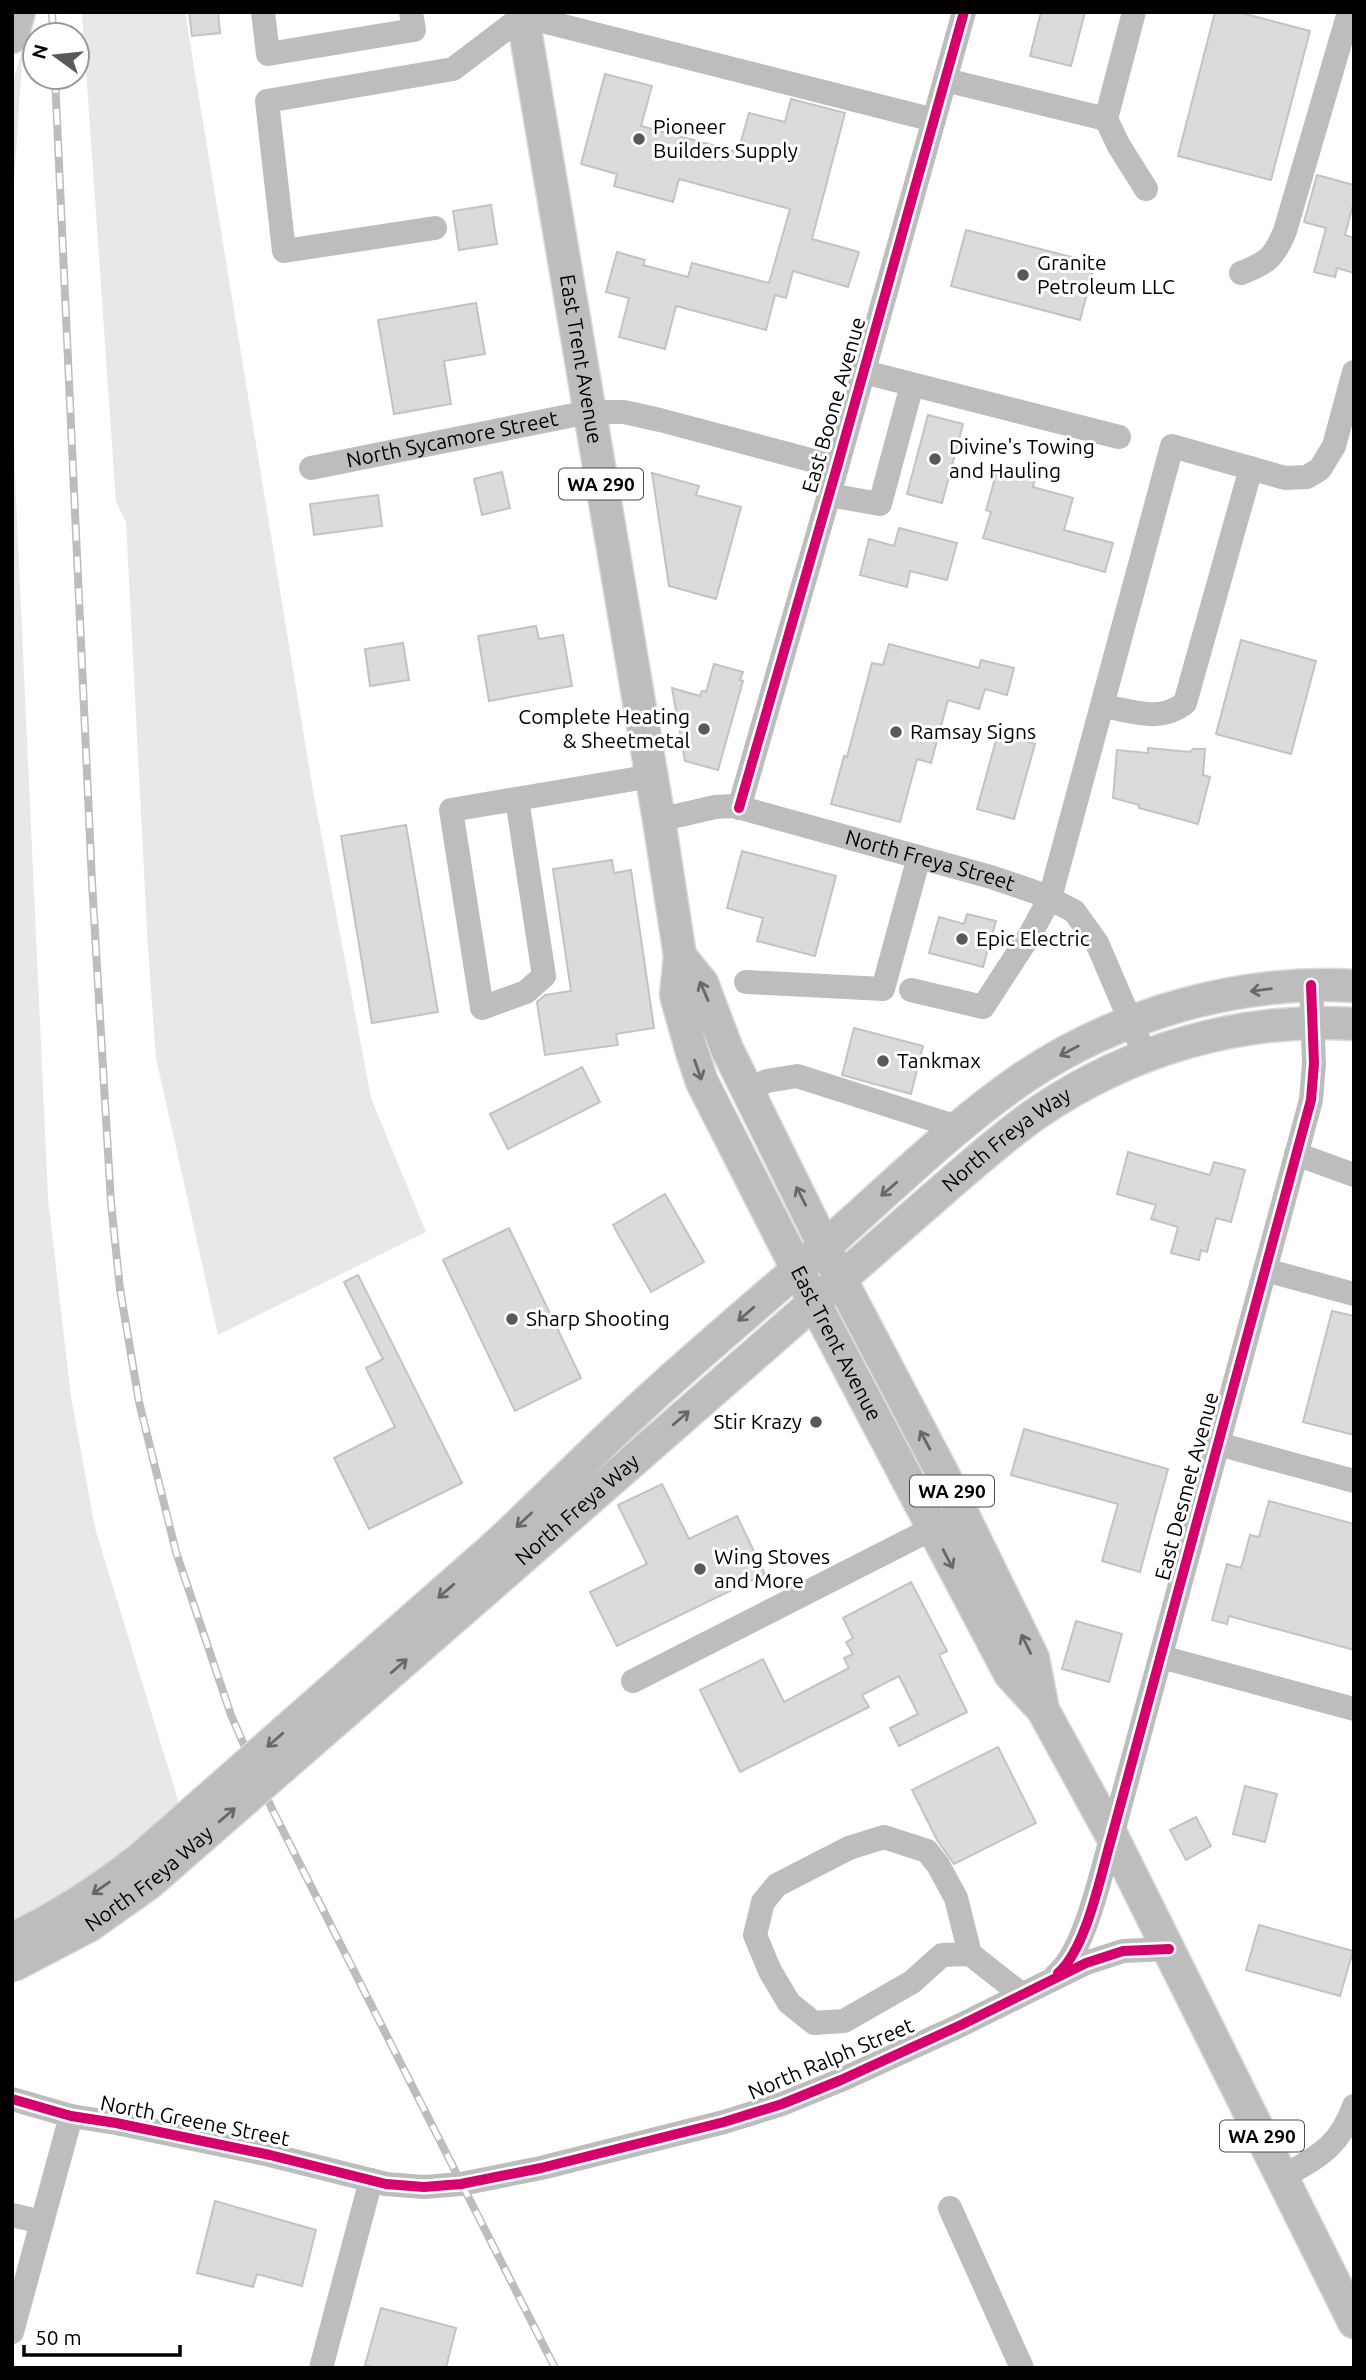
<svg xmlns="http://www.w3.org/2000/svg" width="1366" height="2380" font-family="Ubuntu,sans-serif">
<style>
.green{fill:#e8e8e8}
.building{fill:#dbdbdb;stroke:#c3c3c3;stroke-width:2}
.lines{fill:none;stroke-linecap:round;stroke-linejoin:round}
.major-casing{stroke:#dbdbdb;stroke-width:35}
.minor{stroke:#bdbdbd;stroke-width:24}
.major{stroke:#bdbdbd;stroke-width:32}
.rail-casing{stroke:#bdbdbd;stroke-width:8}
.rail{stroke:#fff;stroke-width:5;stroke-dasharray:16;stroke-linecap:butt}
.major-bridge-casing{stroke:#dbdbdb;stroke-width:35;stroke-linecap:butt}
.major-bridge{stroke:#bdbdbd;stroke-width:32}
.cycleway-casing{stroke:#fff;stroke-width:15}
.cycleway{stroke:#d6006c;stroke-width:10}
.oneway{stroke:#686868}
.poi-dot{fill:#595959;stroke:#fff;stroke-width:2.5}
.labels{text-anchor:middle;stroke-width:6;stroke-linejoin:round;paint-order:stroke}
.shield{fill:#fff;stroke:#4c4c4c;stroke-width:2}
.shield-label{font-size:19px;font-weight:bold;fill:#000}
.poi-label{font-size:21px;fill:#000;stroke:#fff;text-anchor:start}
.street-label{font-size:21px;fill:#000;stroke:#fff}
</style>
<rect width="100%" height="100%" fill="#fff"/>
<path class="green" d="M82,12H185L312,785L371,1098L426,1232L218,1335L156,1058L148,949L126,522L116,502Z
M23,46L12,214V85Z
M12,381L16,499L48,1198L71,1397L95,1528L181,1810L117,1862L12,1924Z"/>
<path class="building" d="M189,12H218L220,33L192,36Z
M1041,12H1085L1071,66L1030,56Z
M1215,12H1238L1310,31L1271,180L1178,156Z
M605,74L652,86L641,126L738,152L749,113L785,122L791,99L845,113L812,239L859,252L848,287L793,271L786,298L775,295L766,330L676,306L665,349L619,337L629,298L606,292L617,252L645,260L643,265L688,277L692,263L769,283L790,209L679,179L673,202L614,186L617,174L581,164Z
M1317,175L1354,185V201L1345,235L1354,238V273L1337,268L1335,277L1314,272L1326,228L1304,222Z
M491,205L497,244L459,250L453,211Z
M966,230L1095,263L1080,320L951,286Z
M476,303L485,354L444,361L451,404L394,414L378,320Z
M928,415L963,424L942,503L907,494Z
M999,464L1036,474L1033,487L1073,498L1064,530L1113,543L1105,572L983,538L991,512L986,510Z
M502,472L510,508L482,515L474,479Z
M652,473L699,486L696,495L741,507L716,599L669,586Z
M378,495L382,526L314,535L310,504Z
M899,528L957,543L947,580L910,571L907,587L860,575L869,539L894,546Z
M536,626L539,639L563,635L572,686L489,701L478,636Z
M1241,640L1316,661L1291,754L1216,734Z
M403,643L409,680L370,686L365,649Z
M889,644L979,668L981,660L1014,668L1007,695L985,689L979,709L948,700L931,763L917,759L900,822L831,804L844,756L847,757L872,663L883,665Z
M714,664L743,672L740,680L743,681L718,770L685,761L672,688L700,696L702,691L706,692Z
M998,733L1035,744L1014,819L977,809Z
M1148,748L1190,752L1193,749H1205L1203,775L1210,777L1198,824L1139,808V805L1113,798L1117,750L1148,753Z
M406,825L438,1012L372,1023L341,836Z
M742,851L836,876L815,956L757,941L763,918L727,908Z
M612,860L614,873L631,870L654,1028L616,1034L618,1045L545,1055L537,1002L545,995L571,991L553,869Z
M967,914L996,921L983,967L929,953L939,917L964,924Z
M854,1028L923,1046L911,1094L842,1075Z
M582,1067L600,1102L508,1149L490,1114Z
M1128,1152L1210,1175L1214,1162L1245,1170L1231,1222L1216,1218L1207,1252L1201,1250L1199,1260L1171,1253L1178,1227L1151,1219L1156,1205L1117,1194Z
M665,1194L704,1262L651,1292L613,1225Z
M509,1228L581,1378L515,1411L443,1260Z
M358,1275L462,1483L369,1529L334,1458L395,1427L366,1368L383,1359L344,1282Z
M1332,1311L1354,1316V1435L1303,1422Z
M1024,1429L1168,1469L1140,1572L1102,1561L1118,1504L1011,1475Z
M662,1484L689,1539L737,1516L765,1574L617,1646L590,1592L647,1564L618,1505Z
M1269,1501L1354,1524V1650L1229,1616L1227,1624L1212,1620L1227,1564L1241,1568L1250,1535L1259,1537Z
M911,1582L947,1651L939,1655L967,1712L899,1746L890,1728L918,1714L899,1676L862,1695L869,1707L740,1772L700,1690L763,1659L784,1702L849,1668L844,1658L853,1654L846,1642L853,1638L843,1618Z
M1076,1621L1122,1634L1109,1682L1062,1669Z
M998,1747L1036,1823L954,1864L937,1840L912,1790Z
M1245,1786L1277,1794L1265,1842L1233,1834Z
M1196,1817L1211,1846L1186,1860L1170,1830Z
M1259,1925L1353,1951L1340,1996L1246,1970Z
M215,2201L316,2230L302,2286L257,2274L253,2287L197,2273Z
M381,2308L456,2328L446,2368H375L365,2365Z"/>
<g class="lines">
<defs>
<g id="major">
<path id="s3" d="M522,12L659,820L680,956L676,995L692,1052L702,1082L815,1304L1010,1674L1043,1710L1112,1836L1354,2322"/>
<path d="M12,37L19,12"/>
<path d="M680,956L702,983L727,1049L841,1280L944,1476L1033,1658L1043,1710"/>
<path d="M497,1545C549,1496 600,1444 654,1395C710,1344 768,1295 825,1246C890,1189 952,1127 1023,1078C1118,1014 1239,979 1354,986"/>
<path id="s4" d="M514,1565L954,1180C981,1157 1008,1133 1037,1113C1131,1049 1240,1017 1354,1024"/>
</g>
</defs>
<use href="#major" class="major-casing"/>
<g class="minor">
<path d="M263,12L268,54L414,30L411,12"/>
<path d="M945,80L1106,119L1134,12"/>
<path d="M1106,119L1119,146L1146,189"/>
<path d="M435,228L284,251L267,101L453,69L523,16L934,120"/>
<path d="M1241,273C1267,263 1274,258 1285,231L1349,12"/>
<path d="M864,372L1119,437"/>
<path id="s1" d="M311,468L589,412H624L660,420L837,467"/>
<path d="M829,495L880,504L912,385"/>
<path d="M1103,706C1132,711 1160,723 1185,703L1251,468"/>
<path d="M517,799L544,976L526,992L482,1008L451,810L652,776"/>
<path d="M739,808L837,467L964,12"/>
<path id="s2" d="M659,820L715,807L734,806L991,877L1038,893L1074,911L1097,943L1145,1055"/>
<path d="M746,982L883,989L919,857"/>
<path d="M911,990L983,1007L1031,933L1050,898L1172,446L1285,478L1307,477L1320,469L1334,446L1354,372"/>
<path d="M747,1090L767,1081L797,1076L960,1128"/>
<path d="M1296,1154L1354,1175"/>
<path d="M1265,1270L1354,1294"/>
<path d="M1218,1444L1354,1481"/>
<path d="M1161,1657L1354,1709"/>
<path d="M633,1681L949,1520"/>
<path d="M970,1954L942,1955L912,1982L844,2021L814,2023L789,2003L770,1971L755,1935L763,1902L777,1885L849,1848L884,1837L927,1851L938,1865L956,1898L970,1954L1021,1994"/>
<path d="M1056,1975C1086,1949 1100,1874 1112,1836L1311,1100L1314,1063L1311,985"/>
<path d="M12,2099L71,2116L116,2123L270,2155L386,2184L424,2187L461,2184L541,2168L724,2122L782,2104L841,2080L961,2025L1086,1963L1123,1951L1169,1949"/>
<path d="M1283,2177C1319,2156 1339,2147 1354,2106"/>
<path d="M950,2208L1022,2368"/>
<path d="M12,2215L42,2222"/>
<path d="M12,2332L71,2116"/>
<path d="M321,2368L371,2180"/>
</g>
<use href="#major" class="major"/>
<defs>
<path id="rail" d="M52,12L53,35
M55,77L92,882L111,1203L120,1289L139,1402L176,1552L231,1715L272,1809L555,2368"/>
</defs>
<use href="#rail" class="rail-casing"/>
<use href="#rail" class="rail"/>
<defs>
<g id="major-bridge">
<path d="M12,1939C59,1917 100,1890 141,1858L497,1545"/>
<path id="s5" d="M12,1966L90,1925L148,1884L514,1565"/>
</g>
</defs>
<use href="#major-bridge" class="major-bridge-casing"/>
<use href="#major-bridge" class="major-bridge"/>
<defs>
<path id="cycleway" d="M739,808L837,467L964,12
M1058,1973C1087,1948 1101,1873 1112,1836L1311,1100L1314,1063L1311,985
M12,2099L71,2116L116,2123L270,2155L386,2184L424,2187L461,2184L541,2168L724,2122L782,2104L841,2080L961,2025L1086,1963L1123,1951L1169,1949"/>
</defs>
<use href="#cycleway" class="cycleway-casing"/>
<use href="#cycleway" class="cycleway"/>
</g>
<defs><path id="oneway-shaft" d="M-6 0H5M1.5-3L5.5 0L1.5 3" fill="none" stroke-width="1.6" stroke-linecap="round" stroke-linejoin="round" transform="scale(1.75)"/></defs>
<g class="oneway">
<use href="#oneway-shaft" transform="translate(1261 990) rotate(173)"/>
<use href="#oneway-shaft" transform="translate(704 991) rotate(-113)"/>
<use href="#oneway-shaft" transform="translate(1069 1051) rotate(152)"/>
<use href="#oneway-shaft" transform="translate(698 1070) rotate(71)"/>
<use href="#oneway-shaft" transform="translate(889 1189) rotate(139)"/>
<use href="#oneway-shaft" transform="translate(801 1196) rotate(-117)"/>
<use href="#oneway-shaft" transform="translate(746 1314) rotate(139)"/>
<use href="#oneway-shaft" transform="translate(681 1418) rotate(-41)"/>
<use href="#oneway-shaft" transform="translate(925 1440) rotate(-118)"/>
<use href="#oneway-shaft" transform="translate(524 1520) rotate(137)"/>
<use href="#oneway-shaft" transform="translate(948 1559) rotate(62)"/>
<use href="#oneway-shaft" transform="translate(446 1591) rotate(139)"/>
<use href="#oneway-shaft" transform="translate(1026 1644) rotate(-116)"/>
<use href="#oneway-shaft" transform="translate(399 1666) rotate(-41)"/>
<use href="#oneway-shaft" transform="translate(275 1740) rotate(139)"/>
<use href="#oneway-shaft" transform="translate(227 1815) rotate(-41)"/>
<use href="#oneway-shaft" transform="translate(101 1888) rotate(145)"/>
</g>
<g class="poi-dot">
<circle cx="639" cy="139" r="7"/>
<circle cx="1023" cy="275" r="7"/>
<circle cx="935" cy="459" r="7"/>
<circle cx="704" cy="729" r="7"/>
<circle cx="896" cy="732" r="7"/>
<circle cx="962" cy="939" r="7"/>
<circle cx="883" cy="1061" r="7"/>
<circle cx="512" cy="1319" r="7"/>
<circle cx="816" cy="1422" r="7"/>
<circle cx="700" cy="1569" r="7"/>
</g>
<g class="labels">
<g class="shield">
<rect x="559" y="468.5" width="84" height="31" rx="5"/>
<rect x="910" y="1475.5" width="84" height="31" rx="5"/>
<rect x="1220" y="2120.5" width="84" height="31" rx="5"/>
</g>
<g class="shield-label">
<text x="601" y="491">WA 290</text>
<text x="952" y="1498">WA 290</text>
<text x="1262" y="2143">WA 290</text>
</g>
<g class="poi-label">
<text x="653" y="134">Pioneer<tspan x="653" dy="24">Builders Supply</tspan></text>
<text x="1037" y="270">Granite<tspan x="1037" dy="24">Petroleum LLC</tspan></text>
<text x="949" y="454">Divine's Towing<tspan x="949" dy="24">and Hauling</tspan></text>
<text x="690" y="724" text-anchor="end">Complete Heating<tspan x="690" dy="24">&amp; Sheetmetal</tspan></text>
<text x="910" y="739">Ramsay Signs</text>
<text x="976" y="946">Epic Electric</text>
<text x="897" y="1068">Tankmax</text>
<text x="526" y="1326">Sharp Shooting</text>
<text x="802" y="1429" text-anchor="end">Stir Krazy</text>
<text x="714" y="1564">Wing Stoves<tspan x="714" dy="24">and More</tspan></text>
</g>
<g class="street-label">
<text dy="7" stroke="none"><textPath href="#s3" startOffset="352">East Trent Avenue</textPath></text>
<text transform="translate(834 405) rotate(-74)" y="7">East Boone Avenue</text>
<text dy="7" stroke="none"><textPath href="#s1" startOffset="144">North Sycamore Street</textPath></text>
<text dy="7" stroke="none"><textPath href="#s2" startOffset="280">North Freya Street</textPath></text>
<text dy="7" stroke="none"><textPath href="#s4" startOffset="651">North Freya Way</textPath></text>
<text dy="7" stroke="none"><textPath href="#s3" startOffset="1381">East Trent Avenue</textPath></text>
<text transform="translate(1187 1486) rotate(-75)" y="7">East Desmet Avenue</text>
<text dy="7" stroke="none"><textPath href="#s4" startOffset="84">North Freya Way</textPath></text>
<text dy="7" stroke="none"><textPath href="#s5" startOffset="163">North Freya Way</textPath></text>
<text transform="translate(831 2059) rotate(-23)" y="7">North Ralph Street</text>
<text transform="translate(195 2121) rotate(11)" y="7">North Greene Street</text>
</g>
</g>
<rect width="1366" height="2380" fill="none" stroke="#000000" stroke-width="28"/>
<g transform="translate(56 56) rotate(285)"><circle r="33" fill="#ffffff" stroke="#999999" stroke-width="2"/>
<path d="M0-5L12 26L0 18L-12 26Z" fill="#595959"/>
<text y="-10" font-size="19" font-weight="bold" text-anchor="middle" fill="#000000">N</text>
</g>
<path d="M24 2345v10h156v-10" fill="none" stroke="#000000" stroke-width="3.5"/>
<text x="35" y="2345" font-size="21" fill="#000000" stroke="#ffffff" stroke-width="5" paint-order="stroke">50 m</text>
</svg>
